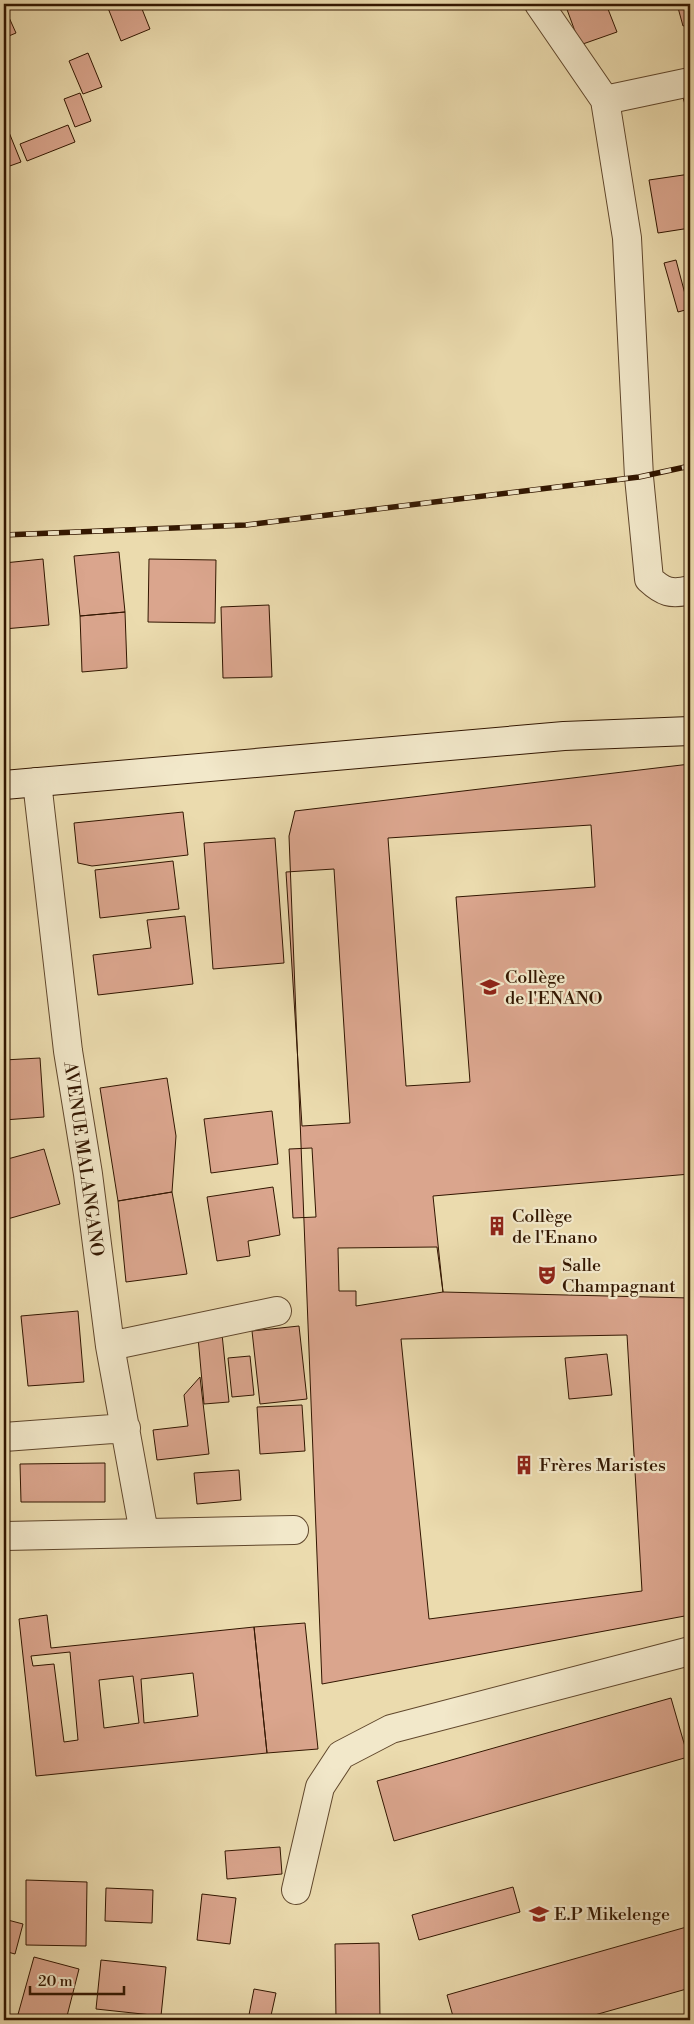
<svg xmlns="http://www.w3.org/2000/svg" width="694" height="2024" font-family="'Libre Bodoni',serif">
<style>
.building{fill:#daa58d;stroke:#321600;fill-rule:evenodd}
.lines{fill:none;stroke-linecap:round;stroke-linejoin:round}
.street-casing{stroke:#60472c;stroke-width:30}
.secondary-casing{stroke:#321600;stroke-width:30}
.street{stroke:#f2e8ca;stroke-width:28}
.secondary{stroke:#f2e8ca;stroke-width:28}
.rail-casing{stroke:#321600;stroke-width:5.5}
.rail{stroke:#f2e8ca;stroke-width:4;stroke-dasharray:11;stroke-linecap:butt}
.labels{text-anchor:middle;stroke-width:4.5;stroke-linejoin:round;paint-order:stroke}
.poi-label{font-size:18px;fill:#321600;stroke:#f2e8ca;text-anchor:start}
.street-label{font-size:18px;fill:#321600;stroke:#f2e8ca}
</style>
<rect width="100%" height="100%" fill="#ebdbae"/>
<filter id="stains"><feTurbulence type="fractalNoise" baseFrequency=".004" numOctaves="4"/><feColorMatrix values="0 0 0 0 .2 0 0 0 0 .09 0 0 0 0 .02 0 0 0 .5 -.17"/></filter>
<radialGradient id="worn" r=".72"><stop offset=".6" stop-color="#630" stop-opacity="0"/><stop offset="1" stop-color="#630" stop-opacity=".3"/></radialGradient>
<path class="building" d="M118,4H140L150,29L121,41L108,8Z
M565,4H606L617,32L580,45Z
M677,4H690V24L683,26Z
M7,13L16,33L4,38V14Z
M88,53L102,87L83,94L69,61Z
M690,88V123L681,90Z
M80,93L91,121L75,127L64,99Z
M4,120L21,162L4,168Z
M68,125L75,142L27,161L20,144Z
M690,174V228L658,233L649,180Z
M676,260L689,309L678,312L664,263Z
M119,552L125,612L80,616L74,556Z
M43,559L49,625L4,629V563Z
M149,559L216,560L215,623L148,622Z
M269,605L272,677L223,678L221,607Z
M125,612L127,668L82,672L80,616Z
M690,764V1615L322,1684L289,836L295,811Z
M183,812L188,855L92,866L78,863L74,823Z
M591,825L595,887L456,897L470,1082L406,1086L388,838Z
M275,838L284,963L213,969L204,843Z
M4,849L7,875H4Z
M173,861L179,909L100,918L95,870Z
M334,869L350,1123L302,1126L286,872Z
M185,916L193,984L98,995L93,955L151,948L147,920Z
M40,1058L44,1117L4,1120V1060Z
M167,1078L176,1136L172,1192L118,1201L100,1088Z
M272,1111L278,1164L211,1173L204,1119Z
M312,1148L316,1217L293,1218L289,1149Z
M44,1149L60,1204L4,1220V1160Z
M690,1174V1298L443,1292L433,1196Z
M273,1187L280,1235L248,1241L250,1256L217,1261L207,1197Z
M172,1192L187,1274L126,1282L118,1201Z
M437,1247L443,1292L356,1306V1291H339L338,1248Z
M78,1311L84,1382L28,1386L21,1316Z
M4,1315H6L9,1374H4Z
M299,1326L307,1399L260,1404L252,1331Z
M222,1334L229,1402L204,1404L198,1337Z
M627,1335L642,1591L429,1619L401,1339Z
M607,1354L612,1395L569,1399L565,1358Z
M250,1356L254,1395L232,1397L228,1358Z
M200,1377L209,1454L157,1460L153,1430L188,1426L184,1395Z
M302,1405L305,1451L260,1454L257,1407Z
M105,1463V1502H21L20,1464Z
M239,1470L241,1500L197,1504L194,1473Z
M4,1483H8L9,1511H4Z
M47,1615L51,1648L254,1627L267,1753L36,1776L19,1619ZM70,1652L78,1740L64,1742L54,1664L33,1666L31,1656ZM193,1673L198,1716L144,1723L141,1679ZM133,1676L139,1723L104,1728L99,1680Z
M305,1623L318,1749L267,1753L254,1627Z
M671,1698L688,1757L394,1841L377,1781Z
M280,1847L282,1874L227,1879L225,1851Z
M26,1880L87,1882L86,1946L26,1945Z
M513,1887L520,1912L419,1940L412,1915Z
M106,1888L153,1890L152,1923L105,1921Z
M202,1894L236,1898L230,1944L197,1940Z
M4,1919L23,1924L15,1954L4,1951Z
M690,1926V1988L577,2020H454L447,1995Z
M379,1943L380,2020H336L335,1944Z
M34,1957L79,1969L66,2020L17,2018Z
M101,1960L166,1967L161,2016L96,2009Z
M254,1989L276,1993L270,2020H248Z"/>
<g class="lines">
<defs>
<path id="street" d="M539,4L605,100L627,238L639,477L649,579C663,592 671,595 690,590
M605,100L690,82
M37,782L68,1051L88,1174L110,1346L144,1533
M110,1346L277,1311
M4,1437L126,1428
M5,1536L294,1530
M296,1890L320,1787L341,1755L391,1729L690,1651"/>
<path id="secondary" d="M4,785L564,736L690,731"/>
</defs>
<use href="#street" class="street-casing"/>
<use href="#secondary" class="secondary-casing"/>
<use href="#street" class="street"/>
<use href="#secondary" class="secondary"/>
<defs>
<path id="rail" d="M4,535L246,525L639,477L690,466"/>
</defs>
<use href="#rail" class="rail-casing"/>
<use href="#rail" class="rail"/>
</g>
<defs>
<symbol id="school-bare" viewBox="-9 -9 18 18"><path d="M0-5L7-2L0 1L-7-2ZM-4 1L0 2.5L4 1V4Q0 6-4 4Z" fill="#8f2418" stroke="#f2e8ca" stroke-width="2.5" paint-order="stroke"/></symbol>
<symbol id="building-bare" viewBox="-9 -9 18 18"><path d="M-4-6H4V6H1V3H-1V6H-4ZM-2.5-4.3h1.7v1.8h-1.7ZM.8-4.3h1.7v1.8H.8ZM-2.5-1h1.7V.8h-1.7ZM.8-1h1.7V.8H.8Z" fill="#8f2418" stroke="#f2e8ca" stroke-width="2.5" paint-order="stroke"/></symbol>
<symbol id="theatre-bare" viewBox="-9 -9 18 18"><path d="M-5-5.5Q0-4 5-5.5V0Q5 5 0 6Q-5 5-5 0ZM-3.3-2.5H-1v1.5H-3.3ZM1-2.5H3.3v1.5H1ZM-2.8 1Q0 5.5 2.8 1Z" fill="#8f2418" stroke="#f2e8ca" stroke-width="2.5" paint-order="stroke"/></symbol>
</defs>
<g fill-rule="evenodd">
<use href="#school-bare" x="476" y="973" width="28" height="28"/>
<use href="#building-bare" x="483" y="1212" width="28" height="28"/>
<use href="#theatre-bare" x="533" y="1261" width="28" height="28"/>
<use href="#building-bare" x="510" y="1451" width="28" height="28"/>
<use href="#school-bare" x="525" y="1900" width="28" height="28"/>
</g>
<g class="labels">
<g class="poi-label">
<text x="505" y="983">Collège<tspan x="505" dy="21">de l'ENANO</tspan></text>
<text x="512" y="1222">Collège<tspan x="512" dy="21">de l'Enano</tspan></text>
<text x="562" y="1271">Salle<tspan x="562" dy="21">Champagnant</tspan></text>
<text x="539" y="1471">Frères Maristes</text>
<text x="554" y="1920">E.P Mikelenge</text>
</g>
<g class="street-label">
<text transform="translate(84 1159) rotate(82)" y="6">AVENUE MALANGANO</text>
</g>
</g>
<rect width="694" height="2024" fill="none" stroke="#ebdbae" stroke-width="20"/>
<rect x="5" y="5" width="684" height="2014" fill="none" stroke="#321600" stroke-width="2.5"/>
<rect x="10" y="10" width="674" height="2004" fill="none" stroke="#321600"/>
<path d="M30 1986v8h94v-8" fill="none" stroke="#321600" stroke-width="2.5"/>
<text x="38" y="1986" font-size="15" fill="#321600" stroke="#f2e8ca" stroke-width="4" paint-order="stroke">20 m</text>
<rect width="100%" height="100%" filter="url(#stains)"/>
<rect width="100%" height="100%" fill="url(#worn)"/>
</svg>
